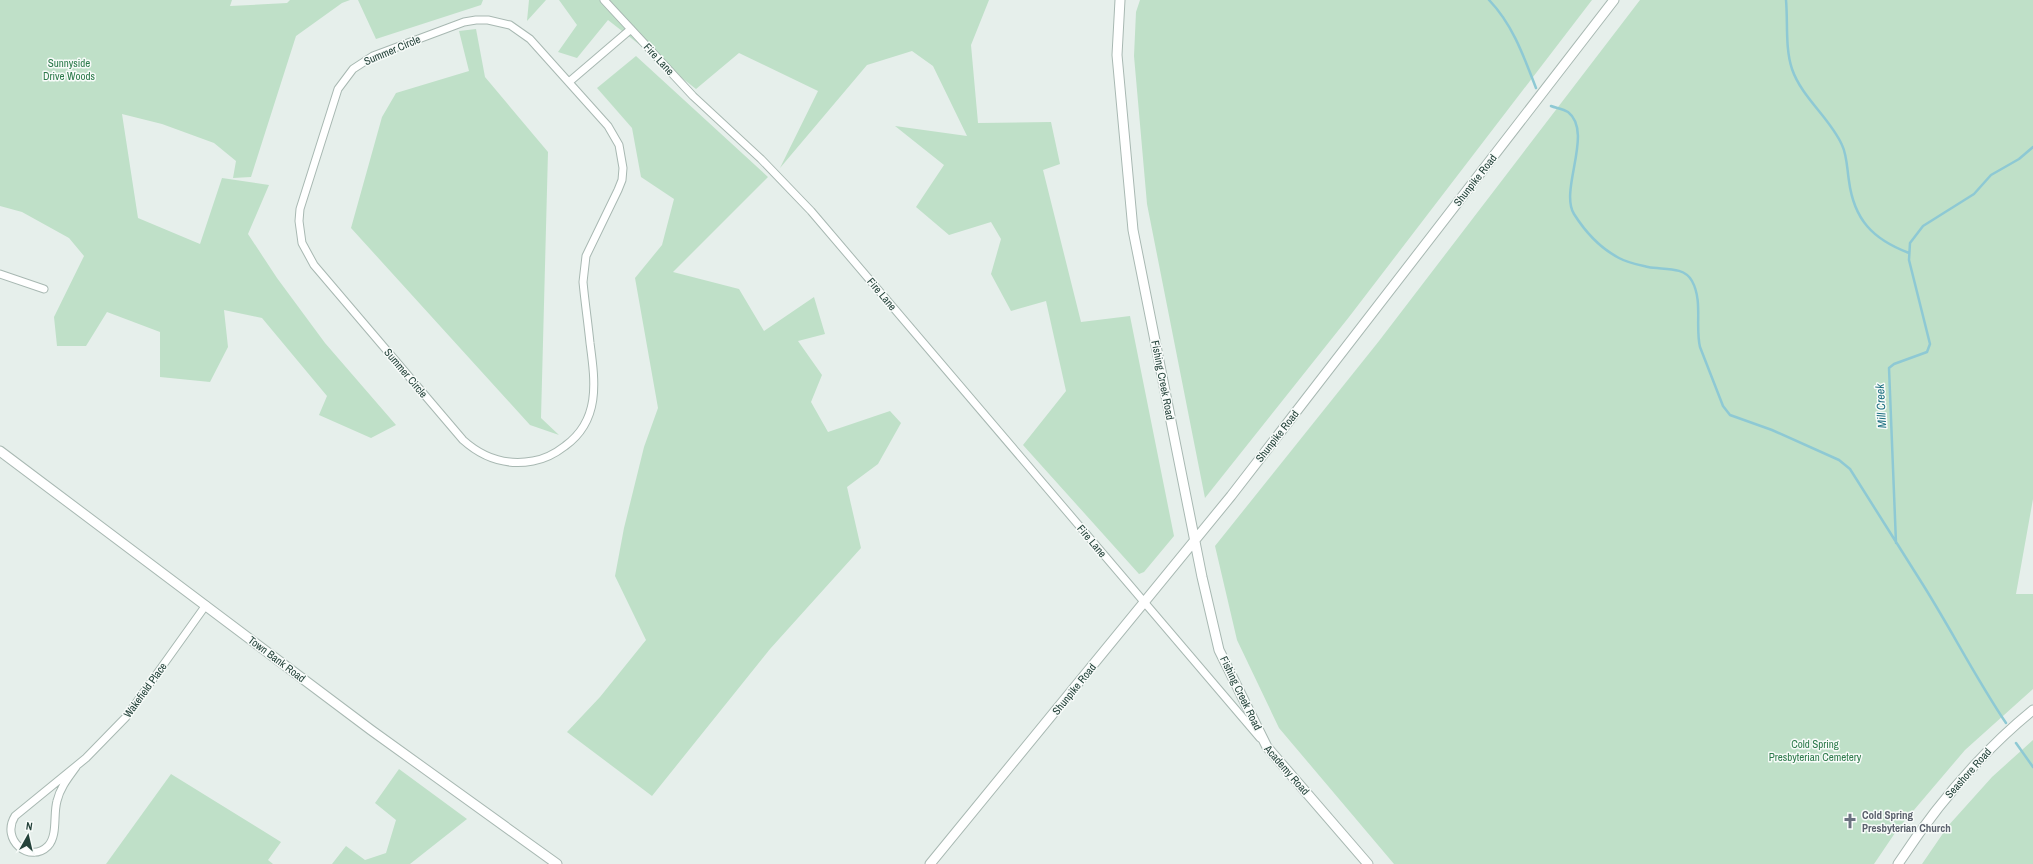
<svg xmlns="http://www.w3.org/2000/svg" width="2033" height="864" font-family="'Archivo Narrow',sans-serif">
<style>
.green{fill:#bfe0c8}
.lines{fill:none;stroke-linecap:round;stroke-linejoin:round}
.stream{stroke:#8ec9d4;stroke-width:2.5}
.minor-casing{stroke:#a8b8b2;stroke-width:9}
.tertiary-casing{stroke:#a8b8b2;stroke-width:11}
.minor{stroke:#fff;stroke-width:7}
.tertiary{stroke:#fff;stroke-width:9}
.labels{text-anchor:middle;stroke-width:3;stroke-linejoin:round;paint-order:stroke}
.street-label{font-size:11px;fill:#24423a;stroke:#f7fbf9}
.park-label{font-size:11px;fill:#2d7a4b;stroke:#f7fbf9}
.worship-label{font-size:11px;font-weight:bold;fill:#5b616d;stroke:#f7fbf9;text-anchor:start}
.water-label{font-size:12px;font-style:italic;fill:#1c6f80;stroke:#f7fbf9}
</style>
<rect width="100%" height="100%" fill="#e6efeb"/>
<path class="green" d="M0,0H232L230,6L287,3L290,0H350L342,3L296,36L251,177L233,178L236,161L214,143L162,124L122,114L138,218L200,244L222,178L269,185L248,234L277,278L325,343L396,425L371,438L319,415L327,396L262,318L224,310L228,347L210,382L160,377V332L107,312L86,346H57L54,317L84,256L69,238L22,212L0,206Z
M358,0H483L481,5L376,39Z
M529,0H546L527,21Z
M559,0H989L971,45L978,123L1051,122L1060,164L1043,170L1081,322L1130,316L1174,536L1144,572L1139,574L1023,445L1066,391L1046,301L1011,311L991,274L1001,239L991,222L949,235L916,207L944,165L895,126L967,136L933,66L912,51L867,65L780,168L818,91L739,53L696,89L608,20L577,58L558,52L577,25Z
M1140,0H1592L1349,317L1205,498L1147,204L1134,56L1136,12Z
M1640,0H2033V499L2016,594H2033V689L1965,750L1897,830L1874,864H1394L1279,728L1237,640L1215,546L1379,341Z
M476,29L485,77L548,152L541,418L559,435L530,425L351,228L382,117L396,93L469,71L459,31Z
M636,56L768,177L673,272L739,289L764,331L814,297L825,334L798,341L822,375L811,402L828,432L890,411L901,423L878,464L847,487L861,548L770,649L652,796L567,732L600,697L646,640L615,576L624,528L644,447L658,408L635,278L662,245L674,199L641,177L632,128L597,88Z
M2033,740V864H1922L1948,826L1992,777Z
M399,769L467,819L410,864H332L346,846L365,860L386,853L396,820L375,803Z
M171,774L281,842L268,860L273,864H106Z"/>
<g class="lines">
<path class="stream" d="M1489,0C1513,25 1524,57 1536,88
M1786,0C1788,23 1785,48 1792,69C1802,98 1830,118 1842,145C1847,155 1847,169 1849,181C1854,219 1872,239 1909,253
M1551,106C1556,108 1563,109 1568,112C1594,132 1559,190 1574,214C1586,233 1600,248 1619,258C1628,263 1639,265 1648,267C1663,270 1684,266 1692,281C1703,301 1695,326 1700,347L1723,406L1730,415L1772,430L1839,460L1850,469C1873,506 1897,543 1920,580C1950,627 1975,677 2006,723
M1896,543L1889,368L1894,364L1927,352L1930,344L1909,260L1910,243L1923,226L1974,194L1991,175L2019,159L2033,147
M2016,743L2033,767"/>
<defs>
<path id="minor" d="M604,0L693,96L761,159L811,211L1260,738
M476,20H488L510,25L530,39L608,126L619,145L623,168L622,180L618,190L586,256L583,282C585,303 588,323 590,343C595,381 601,420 565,446C556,453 545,459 533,461C506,466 483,458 463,440L314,265L302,243L299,221L300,209L338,89L353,69L373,56L464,22Z
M569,82L631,29
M0,274L44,289
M76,767C68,778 60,788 57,801C53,815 58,835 48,846C30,864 0,840 15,816L86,758L126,717L206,605"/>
<path id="tertiary" d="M1120,0L1117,55L1133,230L1202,577L1219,650L1267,747L1368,864
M0,451L371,730L557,864
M930,864L1231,496L1614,0
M1898,864C1936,806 1979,754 2033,710"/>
</defs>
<use href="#minor" class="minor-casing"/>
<use href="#tertiary" class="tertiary-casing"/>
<use href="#minor" class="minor"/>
<use href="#tertiary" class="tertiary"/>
</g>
<defs>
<symbol id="church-bare" viewBox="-9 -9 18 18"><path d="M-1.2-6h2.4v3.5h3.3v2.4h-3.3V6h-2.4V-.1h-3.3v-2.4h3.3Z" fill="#6b7280" stroke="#f7fbf9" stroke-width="2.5" paint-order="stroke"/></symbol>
</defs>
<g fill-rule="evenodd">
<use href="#church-bare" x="1839" y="810" width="22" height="22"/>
</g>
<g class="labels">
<g class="street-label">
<text transform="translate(392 50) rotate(-23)" y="4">Summer Circle</text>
<text transform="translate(659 59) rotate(47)" y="4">Fire Lane</text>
<text transform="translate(1475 180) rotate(-52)" y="4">Shunpike Road</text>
<text transform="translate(882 294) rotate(50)" y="4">Fire Lane</text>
<text transform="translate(406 373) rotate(50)" y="4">Summer Circle</text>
<text transform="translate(1163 380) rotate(79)" y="4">Fishing Creek Road</text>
<text transform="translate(1277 436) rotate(-52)" y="4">Shunpike Road</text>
<text transform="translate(1092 541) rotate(50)" y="4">Fire Lane</text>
<text transform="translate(277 659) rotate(37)" y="4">Town Bank Road</text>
<text transform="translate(1074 689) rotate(-51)" y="4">Shunpike Road</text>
<text transform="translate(145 690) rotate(-54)" y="4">Wakefield Place</text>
<text transform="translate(1241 693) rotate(64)" y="4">Fishing Creek Road</text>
<text transform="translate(1287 770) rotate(49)" y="4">Academy Road</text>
<text transform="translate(1968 773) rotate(-48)" y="4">Seashore Road</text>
</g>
<g class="park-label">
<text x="69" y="67">Sunnyside<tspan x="69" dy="13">Drive Woods</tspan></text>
<text x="1815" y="748">Cold Spring<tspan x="1815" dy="13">Presbyterian Cemetery</tspan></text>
</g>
<g class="worship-label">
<text x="1862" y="819">Cold Spring<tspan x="1862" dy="13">Presbyterian Church</tspan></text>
</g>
<g class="water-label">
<text transform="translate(1881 406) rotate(-93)" y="4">Mill Creek</text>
</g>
</g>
<g transform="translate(28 836) rotate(8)" stroke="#f7fbf9" stroke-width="3" paint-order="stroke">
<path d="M0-3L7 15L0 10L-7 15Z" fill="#24423a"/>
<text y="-6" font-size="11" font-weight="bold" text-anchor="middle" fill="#24423a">N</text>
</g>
</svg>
